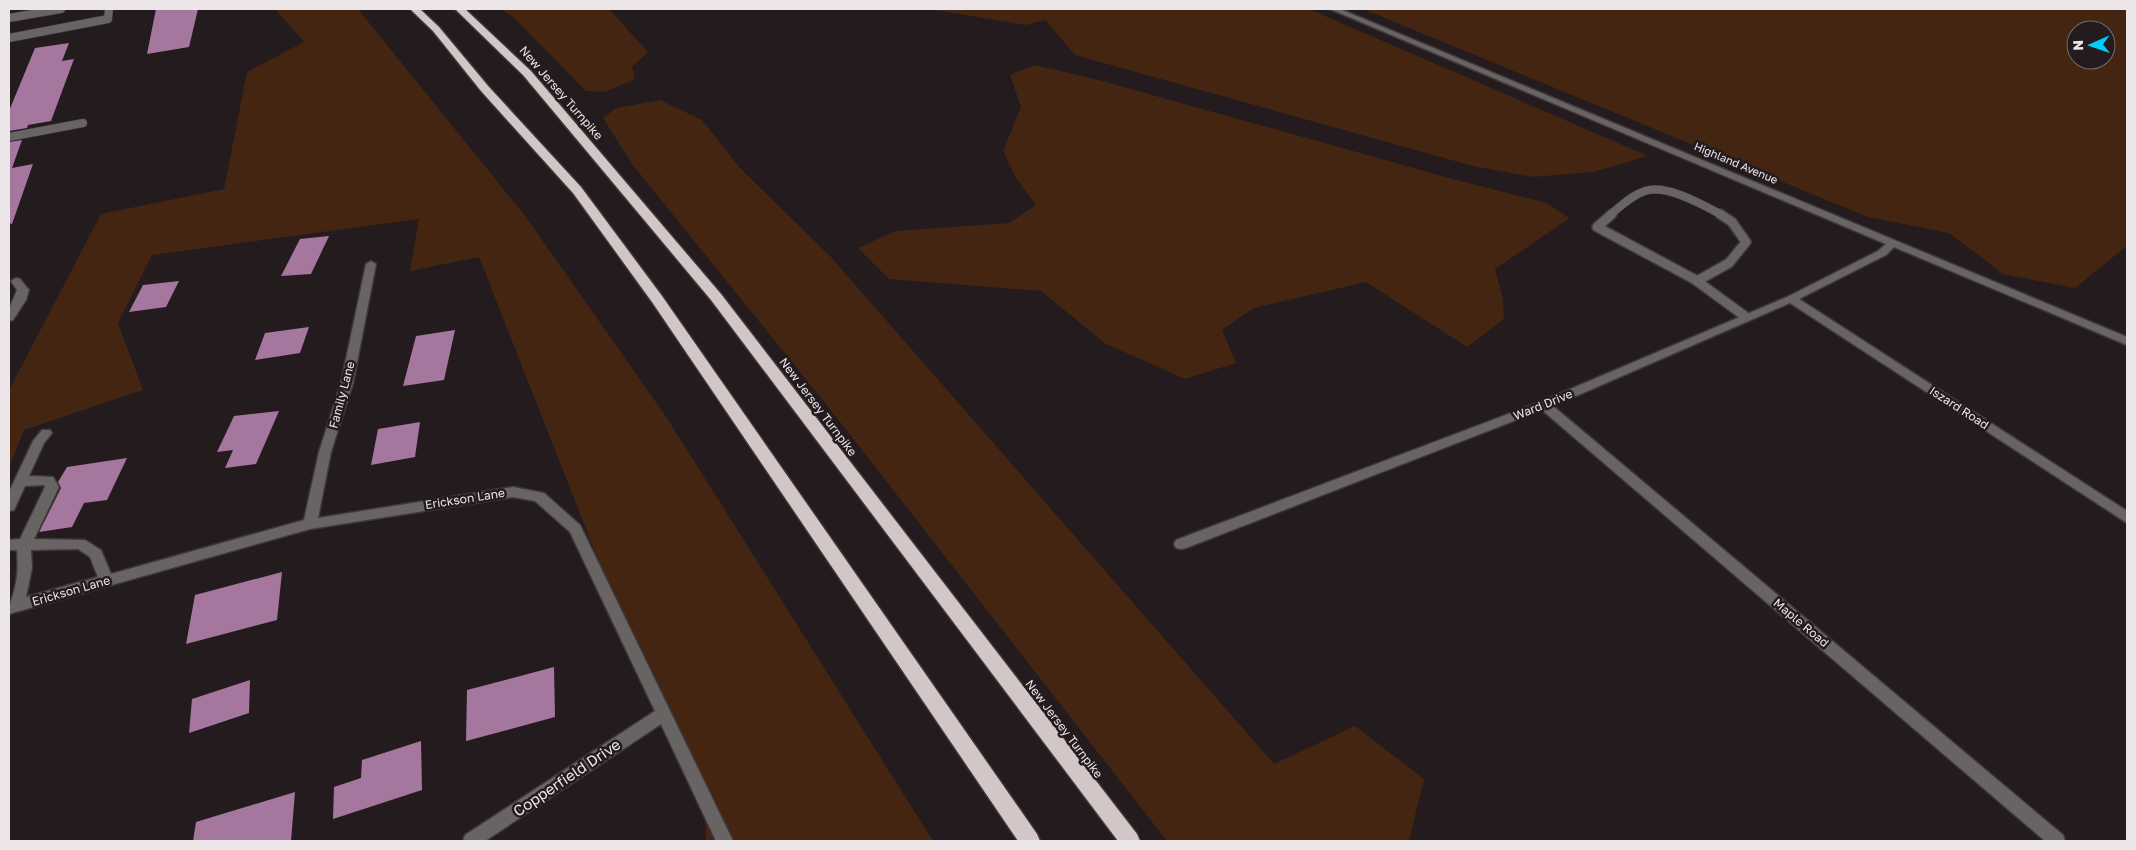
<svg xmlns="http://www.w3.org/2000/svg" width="2136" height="850" font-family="'Golos Text',sans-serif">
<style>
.green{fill:#432511;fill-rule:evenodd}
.building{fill:#a5779e}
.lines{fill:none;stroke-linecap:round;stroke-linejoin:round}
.lane-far1-casing{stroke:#3f373a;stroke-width:9}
.lane-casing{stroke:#3f373a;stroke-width:12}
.street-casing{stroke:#3f373a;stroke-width:3}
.highway-casing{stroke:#3f373a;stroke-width:3}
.lane-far1{stroke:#686463;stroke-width:8}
.lane{stroke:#686463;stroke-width:9}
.street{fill:#686463;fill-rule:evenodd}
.highway{fill:#d2c7c6;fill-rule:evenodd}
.labels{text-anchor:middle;stroke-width:5;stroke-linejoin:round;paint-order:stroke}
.far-street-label{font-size:11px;fill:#ece6e8;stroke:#231b1e}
.street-label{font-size:12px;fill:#ece6e8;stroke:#231b1e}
.near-street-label{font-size:15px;fill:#ece6e8;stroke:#231b1e}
</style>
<rect width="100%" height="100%" fill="#231b1e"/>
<path class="green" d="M275,9H358L526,217L667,418L933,841H706L704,787L610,590L479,257L410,271L419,219L152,255L118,323L143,390L24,430L9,468V390L101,214L224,189L247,72L304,42Z
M501,9H609L648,52L632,67L635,79L605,92L586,91L513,17Z
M928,9H1309L1648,156L1593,172L1533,177L1473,166L1075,55L1045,20L1026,25Z
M1363,9H2127V246L2075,288L2003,274L1949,233L1868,217ZM2076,30H2106V60H2076Z
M1035,65L1099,80L1453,179L1546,203L1570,218L1495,269L1503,299L1504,319L1467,347L1366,282L1254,308L1222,330L1236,363L1185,379L1106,344L1041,291L889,279L858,248L895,231L1009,223L1036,205L1016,178L1003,151L1021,107L1010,75Z
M660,100L702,120L740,168L830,256L1274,764L1355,726L1424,779L1409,841H1167L837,418L632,164L603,118L616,108Z"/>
<path class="building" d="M156,9H198L189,47L147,54Z
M69,43L62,61L74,59L51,121L28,125L27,128L9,131V111L35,48Z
M22,140L12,168L33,164L12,224L9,223V142Z
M329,236L311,274L281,276L300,239Z
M179,281L166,307L129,312L143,285Z
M309,327L300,353L255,360L265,333Z
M455,330L444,380L403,386L416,336Z
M279,411L256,464L225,468L233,450L217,452L234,416Z
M420,422L415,457L371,465L378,429Z
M127,458L107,500L84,503L72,527L39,532L61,488L58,482L67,467Z
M282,572L277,620L186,644L195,595Z
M554,667L555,717L466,741L467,690Z
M250,680L249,713L189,733L192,699Z
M421,741L422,790L333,819L334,787L361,778L362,760Z
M295,792L291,841H193L196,822Z"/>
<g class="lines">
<defs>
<path id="lane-far1" d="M9,18L61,9
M9,38L108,19L109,9
M9,137L83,123
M1610,215C1621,206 1632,195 1645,191C1667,184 1703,205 1722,215"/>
<path id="lane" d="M1612,214L1597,227L1694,279L1746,317
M1697,281L1729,263L1746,242L1732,222L1720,214"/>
<path id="street" d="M1330,9H1340L2127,337V345L1894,247L1886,255L1799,299L2127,511V523L1790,303L1553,406L2063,835L2065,841H2045L1542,410L1186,548L1181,549L1176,548L1174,544L1176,540L1540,402L1787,297L1878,251L1886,244Z
M371,261L376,264L353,383L331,452L318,518L513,487L544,493L580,525L733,841H716L661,724L485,841H463L465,835L655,711L570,532L535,501L513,497L310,529L9,614C9,603 13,598 15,587C18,575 18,563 17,550H9V540L20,539L45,487L44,485L25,486L14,510L9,511V492L33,441L42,430H50L52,433L44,443L29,476L53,477L59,487L34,539L85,540L101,550L111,574L304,520L319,452L341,383L366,264ZM78,549L90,557L98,577L26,597L32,568L31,550Z
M16,278L20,279L29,290L26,300L13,320L9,321V309L17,290L11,281Z"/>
<path id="highway" d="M410,9H420L439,27L489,87L581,187L662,296L1037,834L1040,841H1018L652,302L573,193L481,91L433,31Z
M455,9H465L531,71L721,294L1137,834L1140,841H1118L711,300L523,75Z"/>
</defs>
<use href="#lane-far1" class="lane-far1-casing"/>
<use href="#lane" class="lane-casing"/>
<use href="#street" class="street-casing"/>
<use href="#highway" class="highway-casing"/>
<use href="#lane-far1" class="lane-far1"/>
<use href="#lane" class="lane"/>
<use href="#street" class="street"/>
<use href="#highway" class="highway"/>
</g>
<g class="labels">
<g class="far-street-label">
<text transform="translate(1736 163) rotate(23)" y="4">Highland Avenue</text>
</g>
<g class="street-label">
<text transform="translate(561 93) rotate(49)" y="4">New Jersey Turnpike</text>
<text transform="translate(342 395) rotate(-75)" y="4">Family Lane</text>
<text transform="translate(1543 405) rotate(-22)" y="4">Ward Drive</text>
<text transform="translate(818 407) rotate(53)" y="4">New Jersey Turnpike</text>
<text transform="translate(1959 408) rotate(33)" y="4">Iszard Road</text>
<text transform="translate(465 499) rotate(-9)" y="4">Erickson Lane</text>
<text transform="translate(71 591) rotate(-16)" y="4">Erickson Lane</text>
<text transform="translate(1801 623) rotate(40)" y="4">Maple Road</text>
<text transform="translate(1064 729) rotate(53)" y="4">New Jersey Turnpike</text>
</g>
<g class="near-street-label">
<text transform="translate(567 778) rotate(-34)" y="5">Copperfield Drive</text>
</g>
</g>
<rect width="2136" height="850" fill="none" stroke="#ece6e8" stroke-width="20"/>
<g transform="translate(2091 45) rotate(268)"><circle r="24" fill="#231b1e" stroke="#736c6f"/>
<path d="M0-4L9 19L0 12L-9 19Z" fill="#00cbf9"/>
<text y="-8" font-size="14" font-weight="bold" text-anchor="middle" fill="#ece6e8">N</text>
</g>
</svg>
